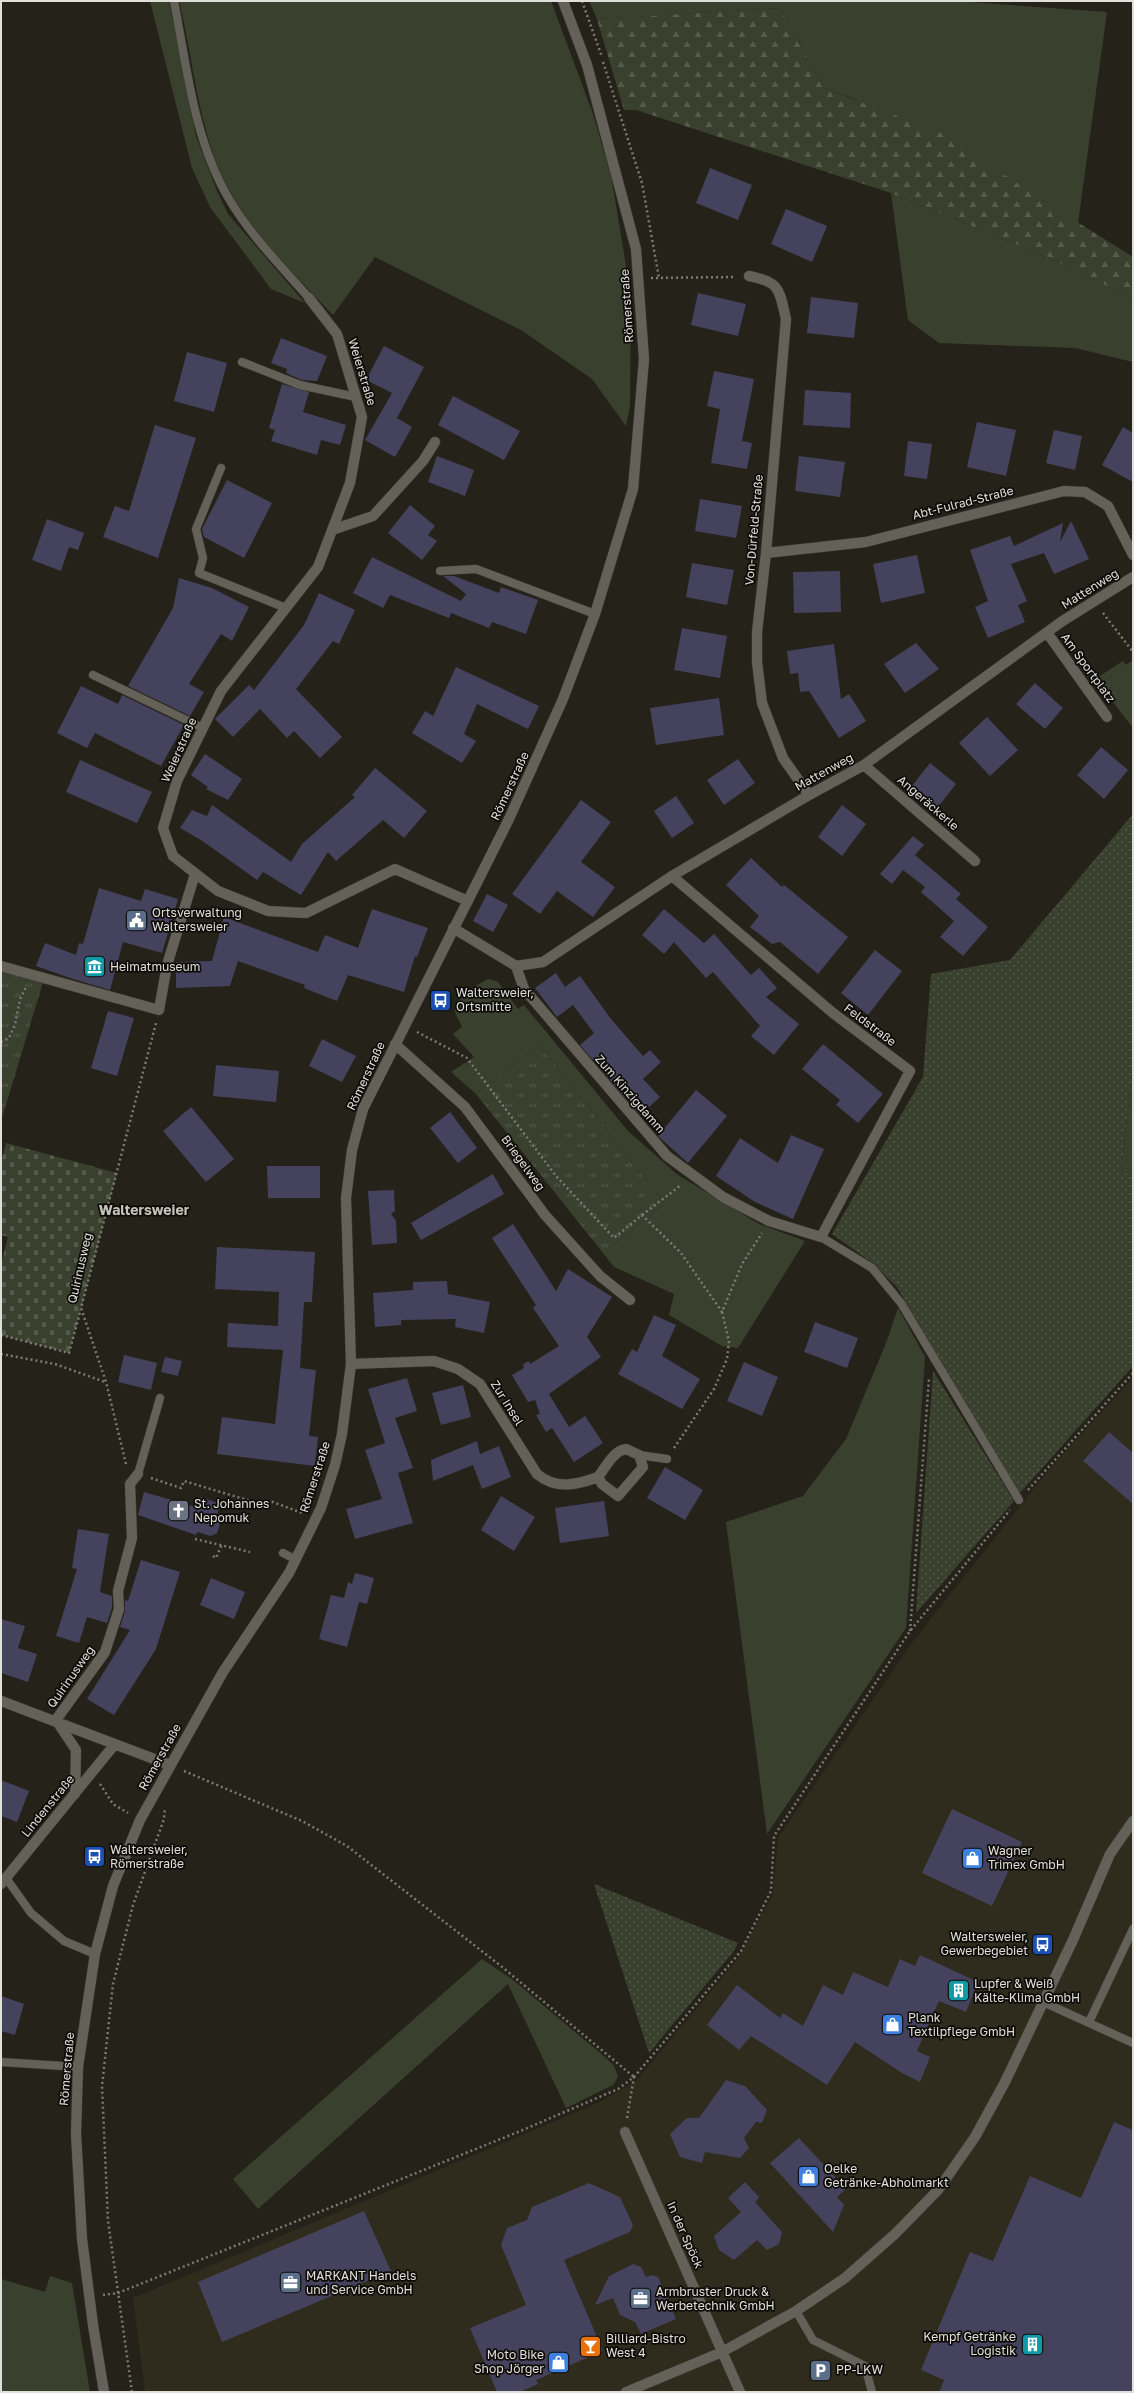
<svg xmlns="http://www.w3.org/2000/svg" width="1134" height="2393" font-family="'Golos Text',sans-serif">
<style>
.built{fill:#2f2b1d}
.grass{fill:#3a402e}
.forest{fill:url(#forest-firs)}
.cemetery{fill:url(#cemetery-stones)}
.park{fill:url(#park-tufts)}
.garden{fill:url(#garden-dots)}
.building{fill:#45425d}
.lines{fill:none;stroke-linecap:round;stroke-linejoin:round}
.service-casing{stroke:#403f38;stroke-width:9}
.minor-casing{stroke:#403f38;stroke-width:11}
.tertiary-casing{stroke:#403f38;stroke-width:11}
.path{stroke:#7d7b74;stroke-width:2.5;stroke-dasharray:2 3;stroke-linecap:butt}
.service{stroke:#646158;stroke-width:8}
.minor{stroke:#646158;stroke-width:10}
.tertiary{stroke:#646158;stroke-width:10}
.labels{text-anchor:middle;stroke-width:3.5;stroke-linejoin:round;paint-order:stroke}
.street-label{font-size:12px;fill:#e0dfd9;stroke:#0d0c08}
.poi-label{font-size:12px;fill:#e0dfd9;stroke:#0d0c08;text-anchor:start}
.quarter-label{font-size:14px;font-weight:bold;fill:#c4c1b6;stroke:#0d0c08}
</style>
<defs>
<pattern id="forest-firs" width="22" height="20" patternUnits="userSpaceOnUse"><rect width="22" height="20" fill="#3a402e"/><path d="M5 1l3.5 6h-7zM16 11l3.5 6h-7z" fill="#565b4c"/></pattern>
<pattern id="cemetery-stones" width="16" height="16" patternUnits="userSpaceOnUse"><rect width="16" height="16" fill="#3a402e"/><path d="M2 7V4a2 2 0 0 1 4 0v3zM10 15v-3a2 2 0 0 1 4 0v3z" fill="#565b4c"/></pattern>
<pattern id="park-tufts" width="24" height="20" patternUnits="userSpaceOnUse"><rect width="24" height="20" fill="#3a402e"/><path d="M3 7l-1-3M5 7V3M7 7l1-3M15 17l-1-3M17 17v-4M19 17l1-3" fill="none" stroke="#565b4c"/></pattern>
<pattern id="garden-dots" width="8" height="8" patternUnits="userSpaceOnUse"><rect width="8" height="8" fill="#3a402e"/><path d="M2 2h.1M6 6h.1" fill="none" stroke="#565b4c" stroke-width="1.8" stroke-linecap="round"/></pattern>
</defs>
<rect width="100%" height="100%" fill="#25221a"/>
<path class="built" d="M1133,1378V2392H145L133,2298L598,2103L636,2081L737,1960L773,1894L778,1838L911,1644L1051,1467Z"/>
<path class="grass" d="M150,1H169L196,136L217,191L228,214L305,303L271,289L210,207L192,168Z
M179,1H551L592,111L611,175L631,296L630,406L626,426L592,379L521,330L375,257L333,315C294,274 252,234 226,184C199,132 193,58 179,1Z
M589,1H955L1107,12L1078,223L1039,198L852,98L824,88L780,8L597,19Z
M891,193L1052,259L1133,299V362L1075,348L939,343L908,320Z
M1133,660V728L1095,679L1123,661L1126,665Z
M489,979L498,982L518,1009L524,1005L628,1131L678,1175L759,1224L805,1241L738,1348L722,1346L669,1315L674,1294L614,1267L603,1253L665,1204L539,1045L476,1094L451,1072L474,1057L453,1034L462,1027C460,1022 456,1016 455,1012C453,999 479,983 489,979Z
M1133,1062V1172L1121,1173Z
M898,1308L925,1357L906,1628L767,1834L726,1522L803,1496L846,1439L886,1343Z
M482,1959L513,1980L606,2058L614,2066L618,2077L613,2085L566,2108L508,1984L258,2209L233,2179Z
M50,2276L72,2283L90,2392H1V2279L45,2292Z"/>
<path class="forest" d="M780,8L824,88L944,134L1039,198L1133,257V299L1052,259L891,193L636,110H624L597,19Z"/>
<path class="cemetery" d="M6,1143L117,1173L69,1353L1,1335V1264L8,1237L1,1235V1163Z"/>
<path class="park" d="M1,966L44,979L1,1121Z
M539,1045L665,1204L603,1253L476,1094Z"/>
<path class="garden" d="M1133,814V1062L1121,1173L1133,1172V1366L1019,1494L897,1287L871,1262L832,1234L923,1077L931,974L1010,960Z
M933,1371L1014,1501L916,1613Z
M594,1884L738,1943L733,1952L649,2053Z"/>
<path class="building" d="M710,168L752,185L738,220L696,203Z
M786,209L827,226L812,262L771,244Z
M698,293L746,304L738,336L691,325Z
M811,297L858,303L854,338L807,333Z
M281,338L327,356L317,381L302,380L286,373L287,369L271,363Z
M384,346L424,367L397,418L412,427L395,457L365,440L392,393L366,380Z
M187,352L227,363L214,412L174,401Z
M714,371L754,379L742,441L752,443L747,469L711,463L720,409L707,406Z
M282,384L309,392L303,412L346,425L340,445L321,440L317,455L271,441L275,430L269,428Z
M805,390L851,393L850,428L803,425Z
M453,396L520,431L504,460L438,425Z
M977,422L1016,430L1006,476L967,467Z
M155,425L196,438L158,558L103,537L115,506L129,511Z
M1123,427L1133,433V482L1102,465Z
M1054,430L1082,436L1075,470L1046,463Z
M908,441L932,444L927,479L904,476Z
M437,456L474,470L465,496L428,482Z
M799,456L845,462L840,497L795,491Z
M227,480L272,503L244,558L204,537L202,529Z
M700,499L742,506L736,538L695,531Z
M410,505L435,526L428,535L437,541L422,560L388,533Z
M47,519L84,533L78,550L69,547L61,571L32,560Z
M1071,521L1089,559L1054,574L1044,553L1011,564L1027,601L1018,605L1025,622L988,638L975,607L988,601L970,550L1010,536L1014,546L1063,523L1060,542Z
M917,555L925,593L881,603L873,564Z
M372,557L461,601L466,594L443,576H454L499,593L501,587L538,600L526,634L492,622L489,628L451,613L449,618L390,595L383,608L353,593Z
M692,563L734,570L727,605L686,597Z
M840,571L841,612L794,613L793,572Z
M179,578L212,588L249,607L232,641L221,634L189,684L204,692L190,716L128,686L173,608Z
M319,593L355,610L339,644L333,641L296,689L342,737L320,758L294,731L287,738L260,709L233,737L215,719L249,685L254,690L304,625Z
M682,628L727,636L720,678L674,670Z
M916,643L939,669L905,693L884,664Z
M834,644L841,699L849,694L866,721L839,738L809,691L800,692L798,673L790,674L787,651Z
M456,667L539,706L528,729L477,704L464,734L476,741L462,763L412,733L425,711L433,716Z
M1035,683L1063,708L1045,729L1016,704Z
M81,686L118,704L122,695L184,725L161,766L95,733L87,748L57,733Z
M719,698L724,735L656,745L650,708Z
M987,717L1018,750L990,776L959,743Z
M1101,747L1128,770L1104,799L1077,775Z
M205,754L242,779L228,800L206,789L208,787L191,775Z
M738,759L755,783L724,805L707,780Z
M80,760L152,792L137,823L66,792Z
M930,763L956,784L934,812L908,791Z
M375,768L427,811L404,838L383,820L336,861L328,852L301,895L263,872L257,880L201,840L180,828L192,810L207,816L212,805L291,862L302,844L355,797L352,795Z
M676,796L694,823L672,838L654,811Z
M581,800L611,822L581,862L615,887L593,917L557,891L540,914L512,894Z
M842,805L866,824L842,856L818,837Z
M913,836L924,845L915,855L961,894L956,899L988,927L963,956L940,937L954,921L921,892L925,887L903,870L892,884L880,874Z
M751,858L782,887L784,885L848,937L818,974L780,942L772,944L750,927L759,916L726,885Z
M99,888L141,901L145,889L178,899L162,953L123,942L110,990L70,978L36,966L45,943L76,955L79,943L83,944Z
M487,894L508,905L493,932L473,921Z
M372,909L428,928L417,957L415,956L404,992L348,975L337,1001L304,988L305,985L238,961L230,986L176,988V962L212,961L224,917L318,952L325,935L358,948Z
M664,909L704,943L714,934L751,975L759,968L777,988L766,997L799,1024L774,1055L751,1036L760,1026L713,972L706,978L674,942L664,954L642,935Z
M875,950L902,971L868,1015L841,993Z
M556,973L565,987L580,976L611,1019L643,1056L650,1050L661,1062L643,1079L660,1097L640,1115L580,1045L594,1033L573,1005L557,1017L535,988Z
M108,1011L134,1018L117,1076L91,1068Z
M322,1039L356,1056L342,1082L309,1066Z
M823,1044L883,1094L858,1123L836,1105L840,1100L802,1069Z
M216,1065L279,1071L276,1102L213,1096Z
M696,1090L727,1116L688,1163L658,1136Z
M191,1107L234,1159L206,1182L163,1131Z
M450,1112L477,1148L458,1163L430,1128Z
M791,1135L824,1149L793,1219L755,1202L716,1176L740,1138L778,1163Z
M267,1166H320V1198H268Z
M493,1174L504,1194L421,1240L411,1223Z
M394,1190L395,1211L391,1214L396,1221L397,1243L372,1245L368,1191Z
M513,1224L556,1291L568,1269L612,1297L587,1337L601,1357L549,1394L569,1427L585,1416L603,1443L574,1462L552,1428L546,1432L536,1415L540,1414L535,1400L528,1402L512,1375L524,1368L523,1364L529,1361L530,1364L559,1346L533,1308L536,1305L492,1238Z
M217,1247L315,1252L312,1302H304L300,1368L316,1370L309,1436L318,1437L315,1466L217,1454L222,1417L275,1424L283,1350L227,1347L228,1323L278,1326L279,1292L215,1289Z
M447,1281L448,1294L490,1302L484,1333L455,1327L456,1319L401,1320V1325L375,1327L373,1293L413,1290V1282Z
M654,1315L676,1325L662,1356L700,1379L682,1409L618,1374L632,1349L637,1352Z
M815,1322L858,1338L847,1368L804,1352Z
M124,1355L157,1363L151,1390L118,1382Z
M165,1357L182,1361L178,1376L161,1372Z
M744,1362L778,1377L762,1416L727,1401Z
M407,1378L417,1411L395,1418L413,1468L398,1473L413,1523L355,1539L346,1509L382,1499L365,1450L385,1443L368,1389Z
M463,1385L471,1417L441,1425L432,1393Z
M1109,1432L1133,1453V1504L1083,1461Z
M477,1441L480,1454L499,1446L511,1477L482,1489L473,1465L433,1481L431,1460Z
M665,1467L703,1490L685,1520L647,1498Z
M144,1492L196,1507L200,1497L221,1504L216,1517L220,1524L217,1533L211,1536L197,1532L196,1535L138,1515Z
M501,1496L535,1517L514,1551L481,1530Z
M604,1501L609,1536L560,1543L555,1508Z
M78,1529L109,1534L100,1592L112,1596V1608L107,1623L87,1617L79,1643L56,1636L77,1569L72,1568Z
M141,1560L180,1572L156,1649L114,1715L87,1699L130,1630L120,1627L125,1611V1600L128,1601Z
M355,1573L374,1578L367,1604L359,1602L347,1647L319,1639L331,1595L344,1598L348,1582L352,1584Z
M211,1578L245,1592L234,1619L200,1605Z
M1,1619L25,1626L18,1648L37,1654L28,1682L1,1673Z
M1,1780L29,1791L17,1822L1,1816Z
M952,1809L1022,1842L992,1906L922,1873Z
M920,1955L978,1982L966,2012L939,2001L917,2051L930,2057L920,2082L902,2073L855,2042L827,2085L751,2036L739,2050L707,2025L737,1985L780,2018L783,2013L803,2026L823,1985L843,1995L853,1972L888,1987L900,1959L915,1966Z
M1,1996L24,2004L15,2035L1,2031Z
M726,2080L745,2086L767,2110L762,2123L756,2122L744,2138L749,2148L740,2158L705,2152L702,2163L680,2157L670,2134L687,2118H699Z
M1114,2122L1133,2130V2392H939L944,2380L921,2370L970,2252L993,2261L1030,2176L1081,2198Z
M799,2138L846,2189L837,2197L844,2205L833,2232L770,2163Z
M745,2182L759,2197L755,2202L782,2232L779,2244L767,2250L757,2240L734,2260L719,2250L714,2236L741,2212L728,2198Z
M589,2183L620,2197L633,2225L630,2232L564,2260L603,2351L536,2380L538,2384L520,2392H497L470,2328L526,2305L501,2245L507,2228L527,2220L532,2207Z
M364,2211L391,2271L222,2342L198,2282Z
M633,2264L641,2267L646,2277L653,2275L658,2277L676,2319L641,2334L635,2322L620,2315L613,2298L595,2305L609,2276Z"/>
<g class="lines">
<defs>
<path id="service" d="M174,1C187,68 194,140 229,199C251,236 281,266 309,298
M242,362L300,385L356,397
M221,468L196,529L203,558L199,573L286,608
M440,571L476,569L595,614
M93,675L203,728
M821,1237L872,1268L901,1303L1019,1500
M639,1455L667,1459
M138,1474L160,1398
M283,1553L295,1559
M6,1878L31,1913L64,1941L95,1954
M1043,2002L1133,2043
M1089,2022L1133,1929
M1,2062L78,2067
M796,2311L813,2340L865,2366L872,2392"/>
<path id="minor" d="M749,276C781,282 779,290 786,319L766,553L757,632V662L762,703L783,758L809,795
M309,298L337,334L362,417L350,483L318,567L221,691L177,781L163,828L173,856L218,891L268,911L306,913L395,869L468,901
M332,530L373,516L423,461L435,442
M766,553L866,542L1064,491L1085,492L1108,506L1133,555
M1048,634L1107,717
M864,765L975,861
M453,928L516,966L524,989L667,1156L723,1197L769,1221L821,1237L910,1071L833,1013L672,876
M1,966L159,1010L167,965L195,874
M516,966L543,962L672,876L809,795L864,765L1061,622L1133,577
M395,1044L465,1107L545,1215L600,1276L630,1300
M351,1364L434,1361L458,1369L480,1384L537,1474C556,1490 577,1485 598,1477
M626,1449L639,1455L643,1467L618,1496L602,1484L598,1477C606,1467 613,1451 626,1449Z
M1,1701L170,1765
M75,1794L76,1750L56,1720L105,1652L119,1609L118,1591L132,1538L130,1484L138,1474
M1,1884L115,1744
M625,2132L740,2392
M626,2392L722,2352L796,2311L845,2278L895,2234L938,2190L975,2137L1005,2082L1073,1940L1110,1854L1133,1821"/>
<path id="tertiary" d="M104,2392L93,2325L82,2239L76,2134L78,2067L95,1954L113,1886L140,1820L223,1672L289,1573L321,1508L335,1465L342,1434L351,1364L346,1198L352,1150L363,1109L509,819L563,699L595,614L633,489L644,359L636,249L587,65L563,1"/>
</defs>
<use href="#service" class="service-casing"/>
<use href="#minor" class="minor-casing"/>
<use href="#tertiary" class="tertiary-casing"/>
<path class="path" d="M582,1L602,57
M603,62L642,183L659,278
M651,278L734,277
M1103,613L1133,652
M417,1032L467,1058L556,1176L614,1238L642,1215L681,1253L722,1312
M1,1042L9,1038L15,1025L20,999L26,987
M642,1215L681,1185
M1,1335L69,1353L81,1309
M1,1354L55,1364L105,1382
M674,1448L714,1389L727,1359L729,1341L722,1312L742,1264L762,1233
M126,1464L106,1382L81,1308L156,1023
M151,1478L181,1488L184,1481L254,1502H273L302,1513
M1028,1490L1133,1373
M195,1539L250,1552
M213,1556L216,1558L222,1544
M910,1631L929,1379
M184,1771L302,1821L347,1846L501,1966L634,2077
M100,1784L113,1804L128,1813
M627,2118L634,2077
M103,2295L118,2293L518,2132L618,2089L634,2077L741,1951L771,1891L774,1836L910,1631L1010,1510
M132,2392L108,2221L102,2086L113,1984L133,1905L164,1819L165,1808"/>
<use href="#service" class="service"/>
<use href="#minor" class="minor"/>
<use href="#tertiary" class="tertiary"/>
</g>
<defs>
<symbol id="civic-square" viewBox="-11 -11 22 22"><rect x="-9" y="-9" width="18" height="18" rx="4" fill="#5c6f8a" stroke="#0d0c08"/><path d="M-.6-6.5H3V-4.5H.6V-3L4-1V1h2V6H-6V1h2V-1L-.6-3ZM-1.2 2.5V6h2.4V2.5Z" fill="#fff"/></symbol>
<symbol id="museum-square" viewBox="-11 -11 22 22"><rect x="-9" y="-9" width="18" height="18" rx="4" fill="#0f9aa8" stroke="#0d0c08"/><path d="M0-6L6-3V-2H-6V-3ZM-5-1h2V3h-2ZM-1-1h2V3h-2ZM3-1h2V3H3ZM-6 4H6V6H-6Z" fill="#fff"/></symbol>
<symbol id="bus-square" viewBox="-11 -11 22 22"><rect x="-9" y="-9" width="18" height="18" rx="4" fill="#1a4fb4" stroke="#0d0c08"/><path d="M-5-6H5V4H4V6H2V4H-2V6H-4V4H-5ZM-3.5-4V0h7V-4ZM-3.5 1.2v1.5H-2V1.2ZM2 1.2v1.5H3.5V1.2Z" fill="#fff"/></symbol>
<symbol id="church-square" viewBox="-11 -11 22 22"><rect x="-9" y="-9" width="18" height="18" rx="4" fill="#6b7280" stroke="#0d0c08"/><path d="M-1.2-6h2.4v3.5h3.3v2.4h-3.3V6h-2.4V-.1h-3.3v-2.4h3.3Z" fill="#fff"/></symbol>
<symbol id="shop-square" viewBox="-11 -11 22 22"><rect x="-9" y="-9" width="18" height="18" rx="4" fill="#3f7fe0" stroke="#0d0c08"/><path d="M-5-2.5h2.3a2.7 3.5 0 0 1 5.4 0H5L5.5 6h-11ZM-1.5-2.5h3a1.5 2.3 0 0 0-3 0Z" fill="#fff"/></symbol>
<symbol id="building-square" viewBox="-11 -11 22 22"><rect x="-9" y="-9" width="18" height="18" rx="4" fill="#0f9aa8" stroke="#0d0c08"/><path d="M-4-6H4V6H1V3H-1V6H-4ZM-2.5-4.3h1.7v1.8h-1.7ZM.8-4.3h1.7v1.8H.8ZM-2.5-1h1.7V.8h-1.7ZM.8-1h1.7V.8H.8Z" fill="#fff"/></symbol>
<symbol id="office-square" viewBox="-11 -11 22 22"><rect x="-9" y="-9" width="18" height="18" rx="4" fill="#5c6f8a" stroke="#0d0c08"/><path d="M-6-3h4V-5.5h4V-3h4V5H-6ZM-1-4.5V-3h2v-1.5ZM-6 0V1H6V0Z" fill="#fff"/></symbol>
<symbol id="bar-square" viewBox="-11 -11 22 22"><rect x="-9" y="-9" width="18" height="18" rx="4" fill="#e8710a" stroke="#0d0c08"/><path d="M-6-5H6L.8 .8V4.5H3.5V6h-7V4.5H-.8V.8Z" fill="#fff"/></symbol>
<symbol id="parking-square" viewBox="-11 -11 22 22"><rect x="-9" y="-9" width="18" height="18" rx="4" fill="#5c6f8a" stroke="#0d0c08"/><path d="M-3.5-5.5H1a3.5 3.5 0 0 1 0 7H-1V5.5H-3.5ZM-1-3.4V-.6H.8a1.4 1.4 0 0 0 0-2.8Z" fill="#fff"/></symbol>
</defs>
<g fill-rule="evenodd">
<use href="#civic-square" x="124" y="908" width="25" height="25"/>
<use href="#museum-square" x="82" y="954" width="25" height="25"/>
<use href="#bus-square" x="428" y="988" width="25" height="25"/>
<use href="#church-square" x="166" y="1498" width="25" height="25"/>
<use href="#bus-square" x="82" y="1844" width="25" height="25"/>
<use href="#shop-square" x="960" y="1846" width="25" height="25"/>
<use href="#bus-square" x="1030" y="1932" width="25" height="25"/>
<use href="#building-square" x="946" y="1978" width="25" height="25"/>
<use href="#shop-square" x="880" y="2012" width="25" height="25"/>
<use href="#shop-square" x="796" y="2164" width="25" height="25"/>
<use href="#office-square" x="278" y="2270" width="25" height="25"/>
<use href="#office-square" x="628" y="2286" width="25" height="25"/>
<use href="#building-square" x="1020" y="2332" width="25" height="25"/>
<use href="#bar-square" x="578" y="2334" width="25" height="25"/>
<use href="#shop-square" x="546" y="2350" width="25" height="25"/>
<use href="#parking-square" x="808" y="2358" width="25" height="25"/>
</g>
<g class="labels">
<g class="street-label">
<text transform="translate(627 306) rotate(-94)" y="4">Römerstraße</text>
<text transform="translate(362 372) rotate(73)" y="4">Weierstraße</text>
<text transform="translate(963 503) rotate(-14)" y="4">Abt-Fulrad-Straße</text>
<text transform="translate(754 530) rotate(-85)" y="4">Von-Dürfeld-Straße</text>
<text transform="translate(1090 589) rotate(-32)" y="4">Mattenweg</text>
<text transform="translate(1088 668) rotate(54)" y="4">Am Sportplatz</text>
<text transform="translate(179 750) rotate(-66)" y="4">Weierstraße</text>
<text transform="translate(824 772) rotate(-29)" y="4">Mattenweg</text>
<text transform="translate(510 786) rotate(-65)" y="4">Römerstraße</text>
<text transform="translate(928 803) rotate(41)" y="4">Angeräckerle</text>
<text transform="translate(870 1025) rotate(37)" y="4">Feldstraße</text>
<text transform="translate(366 1076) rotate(-65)" y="4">Römerstraße</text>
<text transform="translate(630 1094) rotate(49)" y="4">Zum Kinzigdamm</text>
<text transform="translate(523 1163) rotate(54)" y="4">Briegelweg</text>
<text transform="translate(80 1268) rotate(-77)" y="4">Quirinusweg</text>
<text transform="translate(507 1403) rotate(58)" y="4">Zur Insel</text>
<text transform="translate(315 1477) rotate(-72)" y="4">Römerstraße</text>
<text transform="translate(71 1677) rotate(-55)" y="4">Quirinusweg</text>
<text transform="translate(160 1757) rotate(-61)" y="4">Römerstraße</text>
<text transform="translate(48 1806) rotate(-51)" y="4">Lindenstraße</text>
<text transform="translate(67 2069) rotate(-85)" y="4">Römerstraße</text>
<text transform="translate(685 2235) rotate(66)" y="4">In der Spöck</text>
</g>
<g class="poi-label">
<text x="152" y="917">Ortsverwaltung<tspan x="152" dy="14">Waltersweier</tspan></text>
<text x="110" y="971">Heimatmuseum</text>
<text x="456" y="997">Waltersweier,<tspan x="456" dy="14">Ortsmitte</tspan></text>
<text x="194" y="1508">St. Johannes<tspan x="194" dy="14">Nepomuk</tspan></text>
<text x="110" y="1854">Waltersweier,<tspan x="110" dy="14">Römerstraße</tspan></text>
<text x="988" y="1855">Wagner<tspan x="988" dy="14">Trimex GmbH</tspan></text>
<text x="1028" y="1941" text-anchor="end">Waltersweier,<tspan x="1028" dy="14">Gewerbegebiet</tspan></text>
<text x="974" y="1988">Lupfer &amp; Weiß<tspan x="974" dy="14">Kälte-Klima GmbH</tspan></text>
<text x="908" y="2022">Plank<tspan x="908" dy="14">Textilpflege GmbH</tspan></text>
<text x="824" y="2173">Oelke<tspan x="824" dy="14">Getränke-Abholmarkt</tspan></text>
<text x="306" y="2280">MARKANT Handels<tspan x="306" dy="14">und Service GmbH</tspan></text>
<text x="656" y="2296">Armbruster Druck &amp;<tspan x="656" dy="14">Werbetechnik GmbH</tspan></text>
<text x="1016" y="2341" text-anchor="end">Kempf Getränke<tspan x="1016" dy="14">Logistik</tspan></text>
<text x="606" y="2343">Billiard-Bistro<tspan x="606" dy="14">West 4</tspan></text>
<text x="544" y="2359" text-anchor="end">Moto Bike<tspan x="544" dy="14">Shop Jörger</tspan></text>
<text x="836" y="2374">PP-LKW</text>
</g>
<g class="quarter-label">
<text x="144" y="1215">Waltersweier</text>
</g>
</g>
<rect width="1134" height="2393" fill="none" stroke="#e0dfd9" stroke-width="4"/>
</svg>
